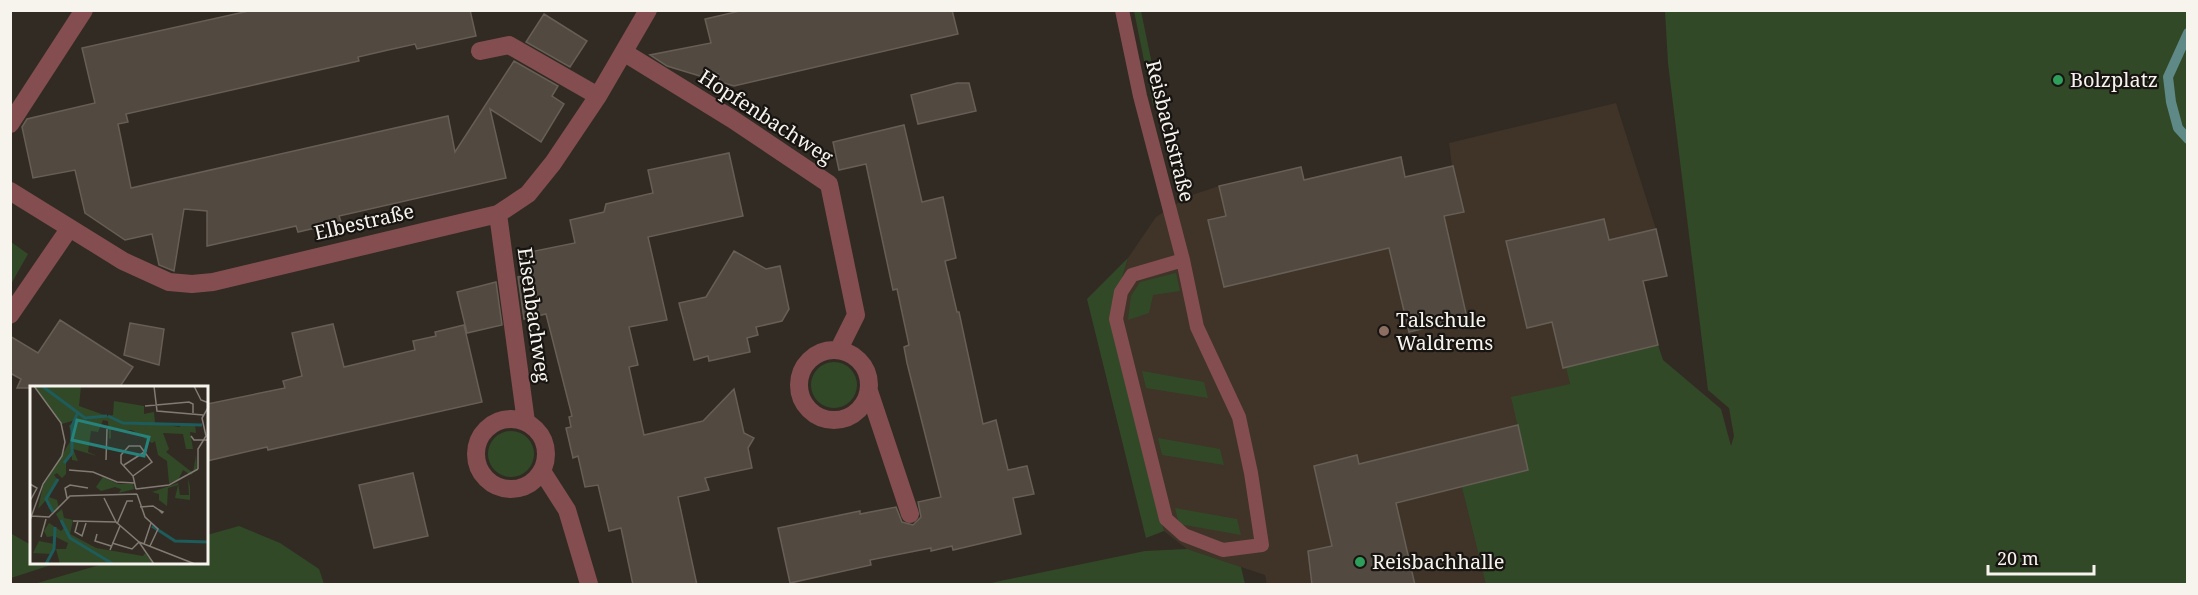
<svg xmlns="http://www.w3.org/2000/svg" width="2198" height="595" font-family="'Noto Serif',serif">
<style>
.built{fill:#3f3427}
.green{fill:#324927}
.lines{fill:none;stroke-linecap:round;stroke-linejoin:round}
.stream{stroke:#5f8987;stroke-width:10}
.building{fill:#524a41;stroke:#675f56;stroke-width:1.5}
.service{stroke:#844e50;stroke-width:14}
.minor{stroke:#844e50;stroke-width:18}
.leisure-dot{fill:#2e9e5b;stroke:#171411;stroke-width:2}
.education-dot{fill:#8d6e63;stroke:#171411;stroke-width:2}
.labels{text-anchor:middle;stroke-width:4.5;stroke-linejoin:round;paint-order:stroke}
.poi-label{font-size:20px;fill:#f7f3ed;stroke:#171411;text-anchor:start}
.street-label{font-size:20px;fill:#f7f3ed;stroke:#171411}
.inset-river{fill:none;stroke:#1e5b5b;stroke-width:3}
.inset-road{fill:none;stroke:#817b74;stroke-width:1.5}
.view{fill:#26827b;fill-opacity:0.15;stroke:#26827b;stroke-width:3}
.inset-edge{fill:none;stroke:#f7f3ed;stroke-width:3}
</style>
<rect width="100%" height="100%" fill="#322b23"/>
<path class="built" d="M1616,103L1656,229L1667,276L1619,287L1624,306L1648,301L1658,345L1567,367L1570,384L1528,470L1486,584H1267L1265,575L1187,549L1164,531L1110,317L1128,258L1156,217L1189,196L1219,186L1301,167L1304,179L1401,157L1405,177L1452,166L1449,143Z"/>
<path class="green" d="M1134,11H1141L1160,103L1153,105Z
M1665,11H2187V584H1486L1462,487L1528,470L1511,397L1570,384L1566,367L1658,345L1663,360L1721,409L1731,446L1734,436L1729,408L1708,390L1668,63Z
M11,242L28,254L11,284Z
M1128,258L1110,317L1164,531L1146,538L1087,299Z
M1176,273L1180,291L1153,295L1149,313L1128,320L1131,296L1140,282Z
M811 385a23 23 0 1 1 46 0a23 23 0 1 1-46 0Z
M1142,371L1204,382L1208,398L1146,388Z
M488 454a23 23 0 1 1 46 0a23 23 0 1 1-46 0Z
M1158,438L1220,449L1224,465L1162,455Z
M1175,508L1237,519L1241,535L1179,524Z
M239,526L280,543L319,569L324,584H34L103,564H207V535Z
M10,533L31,545L32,564H54L11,578Z
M1187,549L1241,567L1245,584H986L1145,551Z"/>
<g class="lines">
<path class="stream" d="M2188,33L2168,77L2171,102L2178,128L2188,139"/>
</g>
<path class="building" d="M253,10H470L476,36L417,49L415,44L388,50L358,57L359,61L126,114L128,122L118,124L131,188L448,116L455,152L514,61L558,86L552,96L564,104L541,142L490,109L506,178L339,216L341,222L298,232L296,226L207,246V211L184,209L174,271L159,265L152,234L125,240L85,213L75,170L33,178L22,127L27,119L95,103L82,48Z
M744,10H952L958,34L734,86L720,82L718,74L703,77L667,66L650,55L711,43L705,19Z
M544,14L587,41L570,67L526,42Z
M957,83H969L976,111L918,124L911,95Z
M904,125L922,202L943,197L956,258L945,261L957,312H959L983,424L996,420L1008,470L1027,466L1034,494L1013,498L1021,534L953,550L952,546L931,551V548L870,560L871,565L790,583L778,528L860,511V514L896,507L902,522L913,525L921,517L918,502L941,497L907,363L904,347L909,345L897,289L893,290L866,164L839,170L833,142Z
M729,153L743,216L648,237L667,320L629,327L638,365L629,367L644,435L703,421L734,389L744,433L754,438L748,448L752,468L705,478L709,490L678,497L697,585H633L621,528L609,531L598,485L585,487L578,456L573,458L566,428L571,427L569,417L572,416L546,314L524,319L518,277L525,276L520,254L575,243L570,220L604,212L606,204L653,193L648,170Z
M1401,157L1405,177L1453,166L1464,212L1444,216L1467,318L1409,332L1389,248L1224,287L1208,220L1226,216L1219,186L1301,167L1304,180Z
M1604,219L1609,240L1656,229L1667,276L1643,281L1658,345L1563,368L1552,322L1527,328L1506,241Z
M734,251L766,269L780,266L789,309L782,321L756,327L758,335L747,338L750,352L709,361L708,356L694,360L679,303L706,297Z
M496,282L502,325L467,333L457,292Z
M60,320L133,367L119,388H17L21,379L10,373V336L38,353Z
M130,323L164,329L159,365L124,355Z
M333,324L344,367L415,350L413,341L436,336L435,332L464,325L482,402L268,450L267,447L207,461V404L285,388L283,381L302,376L292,333Z
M1518,425L1528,470L1396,503L1415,585H1312L1308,551L1332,546L1314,466L1357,455L1359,464Z
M413,473L428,536L374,548L359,485Z"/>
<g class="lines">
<path class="service" d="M1122,10L1140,96L1183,260L1197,327L1239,417L1251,473L1262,545L1223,550L1184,535L1166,519L1116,319L1121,292L1132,275L1183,260"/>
<path class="minor" d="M480,51L509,45L598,96
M625,53L732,119L829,184L856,315L839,349
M10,124L84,10
M10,191L123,261L169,282L192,284L213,282L498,214L528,194L553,163L598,96L648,10
M498,214L526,422
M10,315L69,229
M799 385a35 35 0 1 1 70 0a35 35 0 1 1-70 0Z
M869,391L910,514
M476 454a35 35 0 1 1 70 0a35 35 0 1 1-70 0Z
M542,471L567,510L589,584"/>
</g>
<g class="leisure-dot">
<circle cx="2058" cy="80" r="6"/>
<circle cx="1360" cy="562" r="6"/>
</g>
<circle class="education-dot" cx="1384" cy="331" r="6"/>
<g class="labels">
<g class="poi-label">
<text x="2070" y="87">Bolzplatz</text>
<text x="1396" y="327">Talschule<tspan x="1396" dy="23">Waldrems</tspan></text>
<text x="1372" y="569">Reisbachhalle</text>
</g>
<g class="street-label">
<text transform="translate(766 117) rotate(33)" y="7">Hopfenbachweg</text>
<text transform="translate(1170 131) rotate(76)" y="7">Reisbachstraße</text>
<text transform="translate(364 222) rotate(-13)" y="7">Elbestraße</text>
<text transform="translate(534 315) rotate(82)" y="7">Eisenbachweg</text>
</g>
</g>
<g transform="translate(30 386)">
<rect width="178" height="178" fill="#322b23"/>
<path d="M5,0H51L49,20L77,30L83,29L84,15L114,20V28L124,26L125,37L149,41L156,37L171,39H165L166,47L160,46L163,63H156L153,48L133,47L139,63L136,66L163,87L166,69L167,82L165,85L161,89L153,84L148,94L139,97L137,75L128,69L125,55L122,57L102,44H81V52L79,53L78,35L73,34L68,46L61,45L58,66L67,70L43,63L48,75L42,74V70L36,74V88L32,92L27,87L24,89L27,93L19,111L27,114L29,123L25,126L19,123L16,114L8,123L13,100L43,51L39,40L45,34L32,38ZM73,91L88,98H103L104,103L89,107L91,103L85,101L71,105L66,101ZM158,93L160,101V114L145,112L148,99L138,102L137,120L129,114V108L122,106L148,97L150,109H159ZM32,123L34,132L43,134L40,148L66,162L113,170L115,167L123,178H30L26,163H36L38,157L26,151L25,162L21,168L3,167L9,155L24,158V150L17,151L14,145L19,137L31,145L34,142L26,128Z" fill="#324927"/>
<path class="inset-river" d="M12,0L55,32L77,30M78,30L93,37L172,39M34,77L42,67V40L48,26M23,126L16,113L28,93M31,134L40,152L83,178M122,140L145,155L179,156M16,178L24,163L25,141"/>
<path class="inset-road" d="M124,0L127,25L173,29M164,0L171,14L179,17M115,20L159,16L163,18V27M161,50L164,54H179M76,74L77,43M94,79L116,65M168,83V63L176,50L172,32L179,20M39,84L63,86L87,96L105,97M103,90L122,76L110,60H99L91,69V77L103,90L106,103M0,98L7,102L0,115M106,103L139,99L168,83M107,108L115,131L128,143L120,160M37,112L35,102L40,99L58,102M74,112L86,136L109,156L124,178M110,121L123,120L129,124L132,127L133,126L129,124M1,130L19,131L40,110L107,108M0,134L13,98L32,70L35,56L31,37L4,0M43,135L86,136M48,135L45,146L52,150L56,137M87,138L97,115H103M67,148L65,155L81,160M11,151L16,133M109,156L165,178M82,157L102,163L109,156M114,158L121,137M80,164L90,140"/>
<path class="view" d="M47,34L119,51L114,70L42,54Z"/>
<rect width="178" height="178" class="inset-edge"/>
</g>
<rect width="2198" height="595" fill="none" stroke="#f7f3ed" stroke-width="24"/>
<path d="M1988 565v9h106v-9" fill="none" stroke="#f7f3ed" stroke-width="3"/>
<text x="1997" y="565" font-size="18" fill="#f7f3ed" stroke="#171411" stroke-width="4.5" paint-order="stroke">20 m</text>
</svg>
